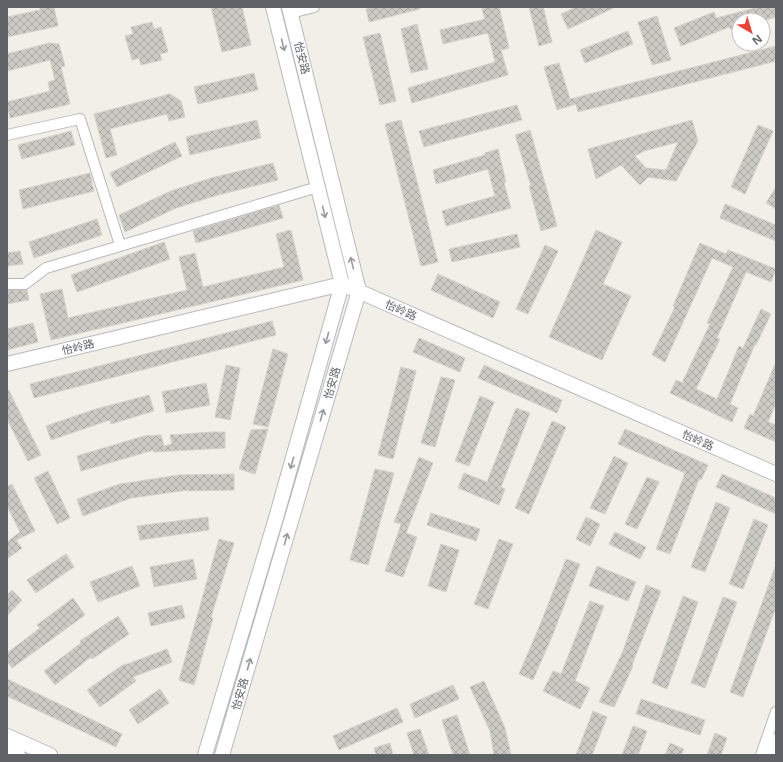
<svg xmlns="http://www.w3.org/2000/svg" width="783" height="762" font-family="'Open Sans','Noto Sans SC',sans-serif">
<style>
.building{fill:url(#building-cross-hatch);stroke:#d6d1c6;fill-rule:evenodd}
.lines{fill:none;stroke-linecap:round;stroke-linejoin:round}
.street-casing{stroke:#b5b8bc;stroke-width:12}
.secondary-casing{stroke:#b6babf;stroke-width:16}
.street{stroke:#fff;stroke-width:10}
.secondary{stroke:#fff;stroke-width:14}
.oneway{stroke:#979a9d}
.labels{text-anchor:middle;stroke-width:3;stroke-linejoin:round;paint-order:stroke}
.street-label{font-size:11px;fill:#5f6368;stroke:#fff}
</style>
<defs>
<pattern id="building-cross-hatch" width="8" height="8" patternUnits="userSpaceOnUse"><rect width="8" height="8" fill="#cccac5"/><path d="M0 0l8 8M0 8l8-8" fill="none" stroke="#a9a8a4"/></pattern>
</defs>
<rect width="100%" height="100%" fill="#f1efe8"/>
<path class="building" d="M40,7H54L58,26L7,37V17L40,10Z
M211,7H242L251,45L222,52Z
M374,7H419L420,9L369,22L366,9Z
M487,7H499L509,48L501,50L508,75L412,103L408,88L495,62L488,33L443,44L440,30L485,19L482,9Z
M529,7H543L552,42L539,46Z
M576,7H616L568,29L561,14Z
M759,7H776V17L766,20H739V27L730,29L729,27L681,46L674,28L714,12L716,18Z
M657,16L671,60L652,65L638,22Z
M152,22L154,29L161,27L168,52L160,54L162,60L141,65L139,58L132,60L125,36L133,34L131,27Z
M417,24L428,69L411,73L401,29Z
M628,31L633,44L585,63L580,50Z
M380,33L396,101L380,105L363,37Z
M49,43L59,44L65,66L61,67L70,104L10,118L7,102L50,91L48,82L55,80L50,60L7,71V54Z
M776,46V61L578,112L576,104L557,110L544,67L559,63L570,99Z
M254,73L258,90L198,104L194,87Z
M170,94L181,101L185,117L169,121L167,114L110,129L117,155L106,158L94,114Z
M517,105L522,120L424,147L419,131Z
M257,120L261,138L190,155L186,137Z
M401,120L438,262L421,266L385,124Z
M692,120L698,141L676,181L648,177L640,185L621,165L596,179L588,149ZM678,142L666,170L646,168L635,156L644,151Z
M758,125L773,131L745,194L731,187Z
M530,130L557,226L541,231L529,186H531L515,135Z
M71,131L75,145L22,159L18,145Z
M175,142L182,156L117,187L110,173Z
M498,149L506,182L504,183L511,208L446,226L442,211L495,196L488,169L436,184L433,170L485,155V153Z
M273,163L278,180L218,195L176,208L125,232L119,215L171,191L211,178Z
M90,173L94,191L23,209L19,190Z
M776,187V209L766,203Z
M725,204L776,225V241L720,218Z
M279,205L283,218L196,243L193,231Z
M97,219L102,235L34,258L29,242Z
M291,230L303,280L51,340L40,294L62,289L68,318L187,290L179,257L195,253L203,287L284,267L276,234Z
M596,230L622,242L603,284L631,296L602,360L549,337Z
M517,234L520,247L452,262L449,249Z
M164,242L170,259L77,292L71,275Z
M700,243L726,254L728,250L776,269L771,282L746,272L717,338L720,339L696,389L717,399L739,346L743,348L761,309L771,314L756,345L755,344L730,404L738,408L732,422L670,393L676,380L682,383L710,324L707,323L733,267L712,258L665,362L652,355L675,307L673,306Z
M545,245L558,251L528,314L516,309Z
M20,251L23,264L7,266V253Z
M438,274L500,302L493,318L431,290Z
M7,290H27L29,300L7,304Z
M272,321L276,335L34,398L30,384Z
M33,323L38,342L7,350V329Z
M419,338L465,358L460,372L413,352Z
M273,349L288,354L268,427L253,424Z
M776,362V403L768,422L776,425V442L744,428L750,414L753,416Z
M226,365L240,368L230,420L215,417Z
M484,365L562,400L557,413L478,378Z
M401,367L416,371L393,459L378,455Z
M441,377L455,380L435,447L421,443Z
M206,383L210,405L166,413L162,392Z
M7,387L41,455L28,461L7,419Z
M149,395L154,411L111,424L110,420L51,440L46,426L96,409Z
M480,396L494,402L469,466L455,461Z
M516,408L530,413L501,487L505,489L499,505L458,488L464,473L487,482Z
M552,421L566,427L529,514L515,508Z
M268,429L255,474L239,469L251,430Z
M625,429L708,465L701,480L699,479L670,554L656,549L685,473L618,444Z
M212,432H225V448L154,452V450L81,471L77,456L144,436L161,435L164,446L172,444L170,435Z
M614,456L628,463L605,514L590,508Z
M419,457L433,463L406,533L417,537L403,577L385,571L401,524L394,522Z
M375,469L394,473L368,565L350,560Z
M48,471L70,518L57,524L34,478Z
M234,474V490L188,491V490L131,498L83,516L77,499L120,484L179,475Z
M722,474L776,498V514L716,487Z
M647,477L659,482L637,529L625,524Z
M12,484L35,531L16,540L22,548L7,559V542L20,532L7,506V487Z
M716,502L730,508L705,572L691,567Z
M431,513L480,529L476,541L427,525Z
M208,517L209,530L140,540L137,526Z
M586,517L600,524L590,546L576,539Z
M754,519L768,525L743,589L729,584Z
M615,532L646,547L640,559L609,544Z
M219,539L234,543L211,617L213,618L194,685L179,680Z
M499,539L513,544L488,609L474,604Z
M441,544L459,550L446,592L428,586Z
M66,554L74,567L36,593L27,580Z
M193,559L197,579L154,587L150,567Z
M566,559L580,564L553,634L533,680L519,674L540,625Z
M132,566L140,586L98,602L90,582Z
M597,566L636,582L628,601L589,586Z
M775,567L776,607L743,697L730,692Z
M646,585L661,591L632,665L633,666L614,707L599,702L623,651Z
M12,590L22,600L7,616V595Z
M683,596L698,602L667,689L652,683Z
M723,597L737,602L705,688L691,683Z
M73,598L85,615L12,668L7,661V653L40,628L37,625Z
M590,601L604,606L575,681L590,688L580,709L543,691L553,671L561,674Z
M182,605L185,618L151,626L148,613Z
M118,616L129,634L92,659L91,657L55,685L44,671L81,643L80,641Z
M167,649L172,662L133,677L136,681L100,707L87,690L124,664L125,665Z
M7,679L122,734L116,747L7,696Z
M484,681L505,728L511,755H494L490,731L470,687Z
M453,685L459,699L415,718L410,704Z
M160,689L169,703L138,724L129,710Z
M641,699L705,720L700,735L636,714Z
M397,708L403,722L339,750L333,736Z
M593,711L607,717L592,755H576Z
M457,715L470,755H453L442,720Z
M633,726L647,731L638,755H622Z
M420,729L429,755H414L407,733Z
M715,733L727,738L721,755H707Z
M390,743L393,755H376L374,748Z
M670,743L684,749L681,755H665Z"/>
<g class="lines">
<defs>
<path id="street" d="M291,13L314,7
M7,135L80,119L120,245
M7,284H25L46,268L318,187
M761,755L776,712"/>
<path id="secondary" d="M7,364L342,284L776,474
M7,736L50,755
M7,750L18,755
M205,755L276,518L342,284L273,7
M222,755L359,291L289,7
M771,755L776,741"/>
</defs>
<use href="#street" class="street-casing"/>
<use href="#secondary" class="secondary-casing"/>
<use href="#street" class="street"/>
<use href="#secondary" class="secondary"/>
</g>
<defs><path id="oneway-shaft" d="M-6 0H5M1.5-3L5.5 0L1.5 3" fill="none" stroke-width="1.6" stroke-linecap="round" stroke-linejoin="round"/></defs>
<g class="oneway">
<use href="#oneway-shaft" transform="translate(283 45) rotate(76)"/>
<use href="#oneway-shaft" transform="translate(324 212) rotate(76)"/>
<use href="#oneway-shaft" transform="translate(352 263) rotate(-104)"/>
<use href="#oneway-shaft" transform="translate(327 338) rotate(106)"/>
<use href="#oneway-shaft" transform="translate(322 415) rotate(-74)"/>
<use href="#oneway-shaft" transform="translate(292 463) rotate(106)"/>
<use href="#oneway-shaft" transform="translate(286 539) rotate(-74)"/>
<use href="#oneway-shaft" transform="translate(249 664) rotate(-74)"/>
</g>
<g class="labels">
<g class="street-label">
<text transform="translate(302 58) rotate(76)" y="4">怡安路</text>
<text transform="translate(401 310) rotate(24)" y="4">怡岭路</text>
<text transform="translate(78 347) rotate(-14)" y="4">怡岭路</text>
<text transform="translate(332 383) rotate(-74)" y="4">怡安路</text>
<text transform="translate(698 440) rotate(24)" y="4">怡岭路</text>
<text transform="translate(240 694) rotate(-74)" y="4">怡安路</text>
</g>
</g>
<rect width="783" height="762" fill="none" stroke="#5f6368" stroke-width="16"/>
<g transform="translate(751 32) rotate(142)"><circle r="19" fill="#ffffff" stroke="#bfc1c3"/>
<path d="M0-3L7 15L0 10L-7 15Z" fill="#ea4335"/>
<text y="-6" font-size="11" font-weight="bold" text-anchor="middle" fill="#5f6368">N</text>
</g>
</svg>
